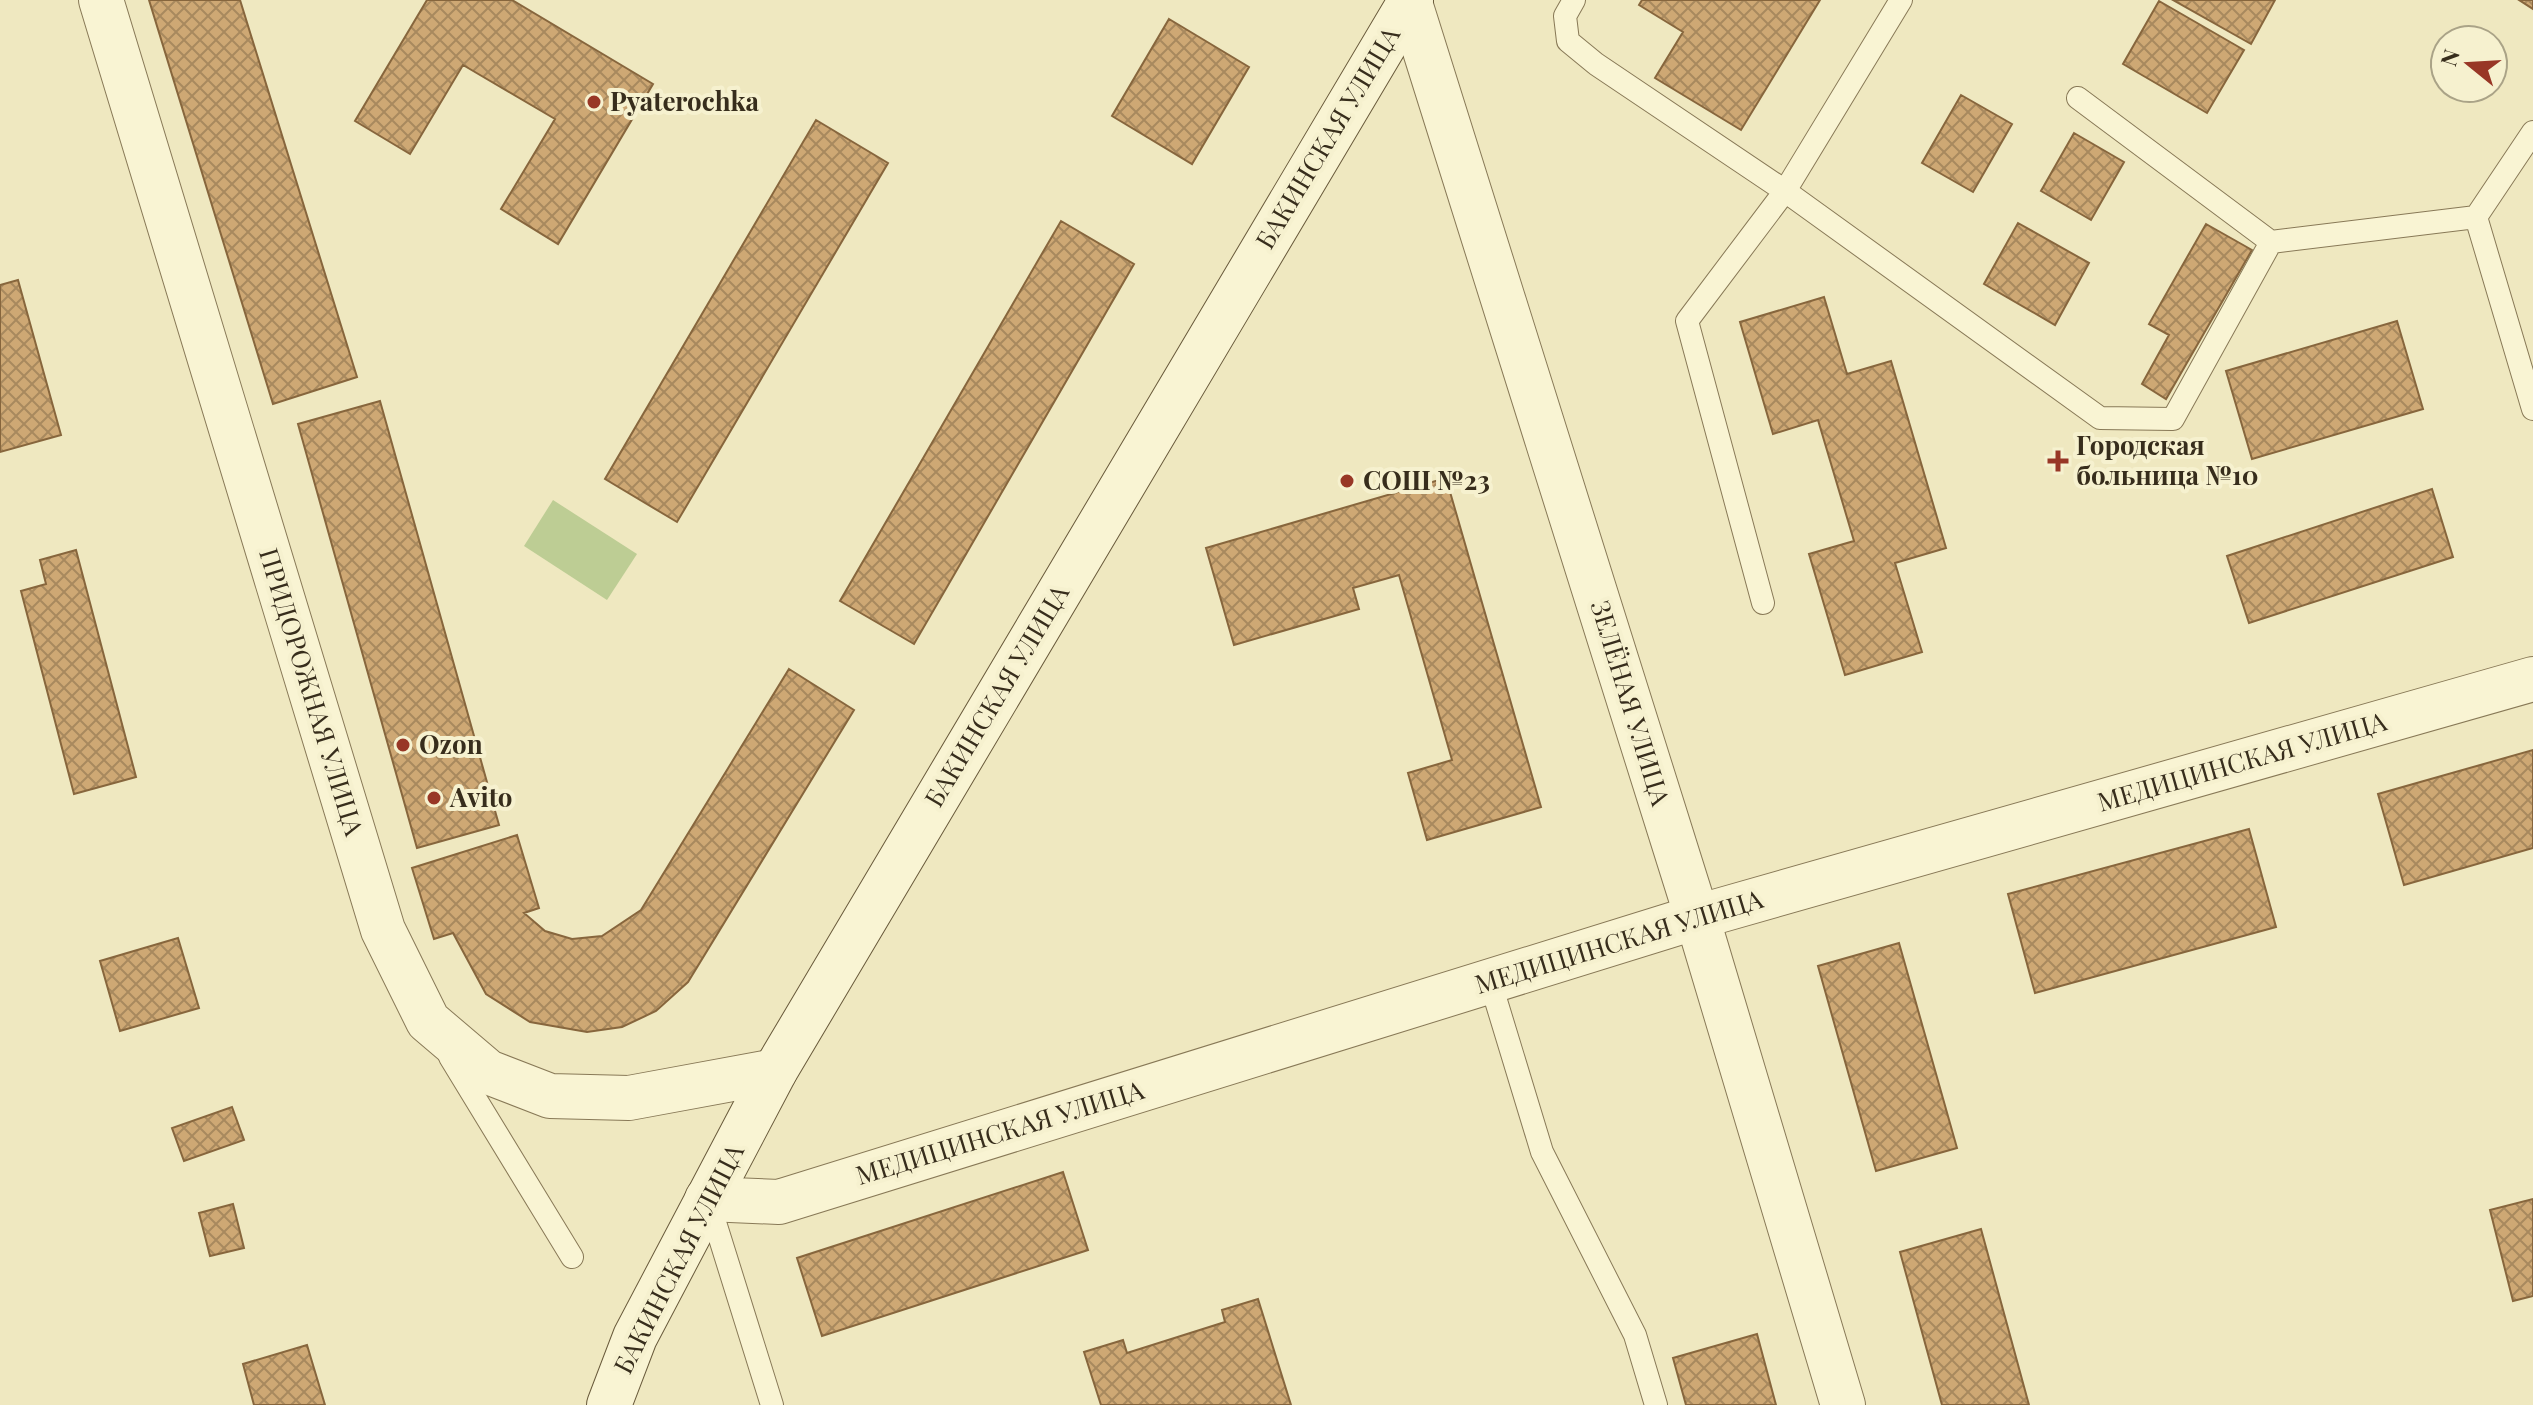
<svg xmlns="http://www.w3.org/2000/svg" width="2533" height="1405" font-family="'Playfair Display',serif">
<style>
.green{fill:#bdcd94}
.building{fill:url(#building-cross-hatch);stroke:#87663d;stroke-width:2}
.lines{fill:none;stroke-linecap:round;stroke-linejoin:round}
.service-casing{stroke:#887957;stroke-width:24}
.minor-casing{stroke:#887957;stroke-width:46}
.tertiary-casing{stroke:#887957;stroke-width:46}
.secondary-casing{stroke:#695a3b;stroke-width:46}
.service{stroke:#f9f4d3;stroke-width:22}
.minor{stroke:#f9f4d3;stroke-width:44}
.tertiary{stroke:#f9f4d3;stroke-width:44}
.secondary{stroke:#f9f4d3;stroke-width:44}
.poi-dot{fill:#983726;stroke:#f6f1cf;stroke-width:3}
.labels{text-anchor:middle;stroke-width:8;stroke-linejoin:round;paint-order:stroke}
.poi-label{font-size:26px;font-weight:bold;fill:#372d1c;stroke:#f6f1cf;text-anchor:start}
.street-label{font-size:26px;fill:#372d1c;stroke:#f6f1cf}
</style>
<defs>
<pattern id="building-cross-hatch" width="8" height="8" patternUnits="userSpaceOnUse" patternTransform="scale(2)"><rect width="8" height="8" fill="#cea874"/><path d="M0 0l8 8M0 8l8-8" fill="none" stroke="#a8895e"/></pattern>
</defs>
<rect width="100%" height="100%" fill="#efe8c0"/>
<path class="green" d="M553,500L637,554L607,600L524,546Z"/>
<path class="building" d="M149,0H240L357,377L273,404Z
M427,0H512L653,84L558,244L501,209L555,119L463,65L410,154L355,121Z
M1642,0H1820L1741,130L1655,78L1683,32L1639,5Z
M2173,0H2275L2251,44Z
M2519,0H2533V9Z
M2159,1L2244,50L2207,113L2123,64Z
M1169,19L1249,67L1192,164L1112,116Z
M1961,95L2012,124L1973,192L1922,163Z
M816,120L888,163L677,522L605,479Z
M2074,133L2124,162L2091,220L2041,191Z
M1061,221L1134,264L914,644L840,601Z
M2018,223L2089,263L2055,325L1984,284Z
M2206,224L2252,250L2166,399L2142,384L2169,335L2149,324Z
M18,280L61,435L0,452V285Z
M1824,297L1847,374L1891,361L1946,548L1895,563L1922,652L1845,675L1809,554L1854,541L1818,420L1773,434L1740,322Z
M2397,321L2423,409L2252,459L2226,371Z
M380,401L499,825L417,848L298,424Z
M1446,478L1541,807L1427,840L1408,773L1452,760L1399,575L1353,588L1359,609L1234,645L1206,548Z
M2432,489L2453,557L2249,623L2227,556Z
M76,550L136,777L74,794L21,591L46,584L40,560Z
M789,669L854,710L688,982L656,1011L622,1027L587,1032L530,1022L486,994L453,933L434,939L412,868L517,835L539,908L524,913L545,931L572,939L602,936L641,910Z
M2533,750V848L2404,885L2378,794Z
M2249,829L2276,927L2035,993L2008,894Z
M178,938L199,1008L120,1031L100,961Z
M1899,943L1957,1148L1876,1171L1818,966Z
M232,1107L244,1140L184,1161L172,1128Z
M1063,1172L1088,1250L822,1336L797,1258Z
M2533,1199V1296L2513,1301L2490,1210Z
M233,1204L244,1248L210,1256L199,1213Z
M1981,1229L2029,1405H1942L1900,1252Z
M1258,1299L1291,1405H1101L1084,1352L1123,1340L1127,1353L1225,1322L1222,1310Z
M1757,1334L1776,1405H1686L1673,1358Z
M307,1345L325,1405H254L243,1364Z"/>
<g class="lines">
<defs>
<path id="service" d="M1574,0L1565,16L1568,41L1596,64L1785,191L1901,0
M2078,98L2271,242
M2533,132L2476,217L2533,409
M1763,603L1687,321L1785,191L2100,418L2173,419L2271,242L2476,217
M1490,981L1542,1152L1635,1335L1656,1405
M450,1057L572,1257
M708,1200L772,1405"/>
<path id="minor" d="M101,0L383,930L428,1021L488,1072L550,1096L629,1098L775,1071
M707,1199L779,1202L1697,917L2533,679"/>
<path id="tertiary" d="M1410,3L1697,917L1843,1405"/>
<path id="secondary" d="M609,1405L635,1337L775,1071L1411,0"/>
</defs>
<use href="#service" class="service-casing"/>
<use href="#minor" class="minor-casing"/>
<use href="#tertiary" class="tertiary-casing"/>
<use href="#secondary" class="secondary-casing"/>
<use href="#service" class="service"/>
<use href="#minor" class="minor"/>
<use href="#tertiary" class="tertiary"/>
<use href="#secondary" class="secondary"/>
</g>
<g class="poi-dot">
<circle cx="594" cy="102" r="8"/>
<path d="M2054 449h8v8h8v8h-8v8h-8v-8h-8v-8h8z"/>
<circle cx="1347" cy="481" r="8"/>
<circle cx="403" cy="745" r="8"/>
<circle cx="434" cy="798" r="8"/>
</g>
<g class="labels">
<g class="poi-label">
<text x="610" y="111">Pyaterochka</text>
<text x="2076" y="455">Городская<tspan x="2076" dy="30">больница №10</tspan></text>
<text x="1363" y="490">СОШ №23</text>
<text x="419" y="754">Ozon</text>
<text x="450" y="807">Avito</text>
</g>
<g class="street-label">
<text transform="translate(1328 138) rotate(-59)" y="9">БАКИНСКАЯ УЛИЦА</text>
<text transform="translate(311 692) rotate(73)" y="9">ПРИДОРОЖНАЯ УЛИЦА</text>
<text transform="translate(997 696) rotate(-59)" y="9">БАКИНСКАЯ УЛИЦА</text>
<text transform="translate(1630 703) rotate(73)" y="9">ЗЕЛЁНАЯ УЛИЦА</text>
<text transform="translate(2242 762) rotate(-16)" y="9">МЕДИЦИНСКАЯ УЛИЦА</text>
<text transform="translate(1619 942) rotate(-17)" y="9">МЕДИЦИНСКАЯ УЛИЦА</text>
<text transform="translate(1000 1133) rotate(-17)" y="9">МЕДИЦИНСКАЯ УЛИЦА</text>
<text transform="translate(679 1259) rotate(-63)" y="9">БАКИНСКАЯ УЛИЦА</text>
</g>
</g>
<g transform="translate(2469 64) rotate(288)"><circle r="38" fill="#f6f1cf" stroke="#aaa387" stroke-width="2"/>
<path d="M0-6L14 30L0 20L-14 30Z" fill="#983726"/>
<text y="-12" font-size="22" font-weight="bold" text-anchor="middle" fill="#372d1c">N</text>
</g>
</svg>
